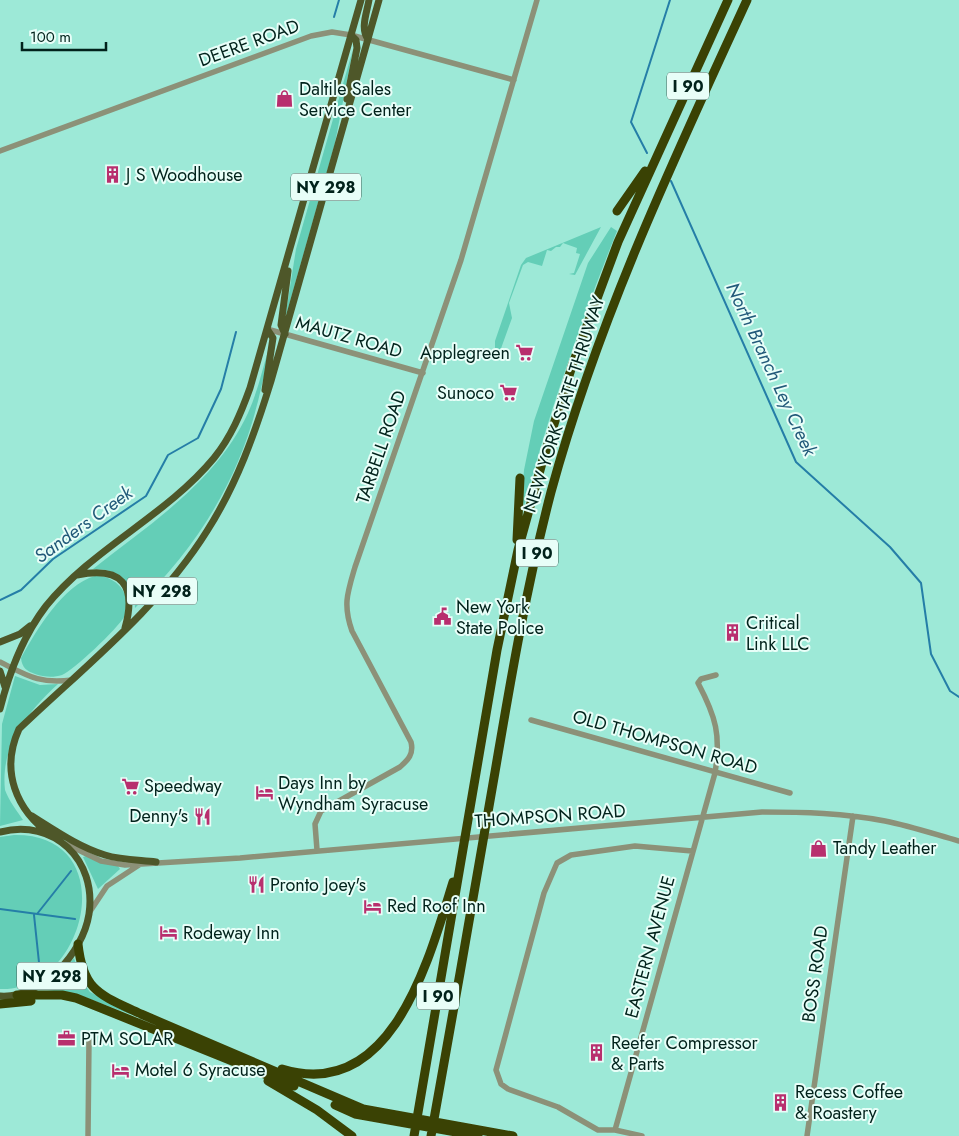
<svg xmlns="http://www.w3.org/2000/svg" width="959" height="1136" font-family="Jost,sans-serif">
<style>
.green{fill:#64ceb7}
.lines{fill:none;stroke-linecap:round;stroke-linejoin:round}
.stream{stroke:#257ea7;stroke-width:2}
.minor{stroke:#8c9178;stroke-width:5.5}
.major{stroke:#4e5729;stroke-width:7}
.highway{stroke:#3a4204;stroke-width:9}
.labels{text-anchor:middle;stroke-width:4;stroke-linejoin:round;paint-order:stroke}
.shield{fill:#e8fef8;stroke:#46645d;stroke-width:1}
.shield-label{font-size:16px;font-weight:bold;fill:#01221b}
.street-label{font-size:18px;fill:#01221b;stroke:#e8fef8}
.poi-label{font-size:18px;fill:#01221b;stroke:#e8fef8;text-anchor:start}
.water-label{font-size:19px;font-style:italic;fill:#225a7a;stroke:#e8fef8}
</style>
<rect width="100%" height="100%" fill="#9de9d7"/>
<path class="green" d="M353,49L335,143L285,319L296,249Z
M601,227L575,275L569,274L574,273L580,254L576,253L577,248L563,243L560,247H556L551,251L547,250L542,266L528,262L523,265L509,303L512,318L499,354L495,352V341L521,265L526,258Z
M611,227L617,231C581,321 549,412 524,506L522,495L524,470L534,421L588,263Z
M270,344C272,353 265,373 262,384C243,474 201,543 135,608C135,583 118,568 93,569C151,523 216,482 248,413C258,391 263,367 270,344Z
M95,576C117,575 134,596 124,617C118,628 73,671 62,675C53,678 44,677 35,674C27,671 22,668 21,658C36,631 63,585 95,576Z
M15,676L40,685L58,684C29,711 0,744 5,790C9,801 17,811 23,820L0,826L2,724Z
M14,835C124,833 87,993 0,989V837Z
M86,856L118,866L120,869L98,889L83,857Z
M74,958L82,982L90,992L135,1016L76,994L47,990Z"/>
<g class="lines">
<path class="stream" d="M334,17L339,0
M647,153L631,122L670,0
M671,181L796,462L890,547L921,583L931,654L950,691L959,697
M0,600L21,590L53,559L146,496L168,455L198,438L221,389L236,332
M0,909L75,919
M37,914L71,871
M34,915L40,972"/>
<path class="minor" d="M0,151L311,36L332,32L351,35L514,80
M267,329L423,373
M0,662C28,676 39,684 72,680
M531,720L790,793
M66,844L101,861L125,865L240,858L762,812C803,812 844,813 885,821C910,826 934,834 959,841
M317,850L315,824L321,811L400,767C408,760 414,754 411,742L352,631C343,605 347,594 355,567L461,260L537,0
M89,913L107,886L139,865
M615,1130L715,773C721,735 716,717 698,683L701,679L716,675
M88,1136L89,1040
M642,1136L615,1130H598L558,1107L508,1089L501,1084L496,1070L544,893L557,863L571,855L635,846L692,851
M807,1136L853,816"/>
<path class="major" d="M368,39C360,29 367,12 369,0
M347,99L357,48L356,40L351,35
M285,334L281,325L288,271
M265,390L273,338L267,329
M77,575C122,566 137,585 125,628
M0,642L20,634L30,626
M0,671L5,687
M0,709C9,673 23,636 46,606C93,548 166,516 214,458C231,437 241,413 250,388L361,0
M32,816C56,831 79,847 105,855C121,860 139,860 156,862
M0,832C54,818 97,860 89,914C83,953 42,999 0,996
M51,835C16,810 0,771 19,729C84,667 159,608 207,531C237,484 255,433 271,381L379,0"/>
<path class="highway" d="M617,211L645,171
M517,540L520,478
M78,944C83,992 101,995 141,1014L363,1109L513,1136
M17,995H62L76,998L294,1086
M0,1004L31,1001
M282,1069C392,1103 429,959 453,882
M268,1081L317,1110L352,1136
M335,1105L355,1114L478,1136
M414,1136L497,650L518,550L542,463L572,366L618,242L728,0
M431,1136C453,1015 474,893 495,772C511,678 527,584 551,492C598,320 673,161 747,0"/>
</g>
<defs>
<symbol id="shop-bare" viewBox="-9 -9 18 18"><path d="M-5-2.5h2.3a2.7 3.5 0 0 1 5.4 0H5L5.5 6h-11ZM-1.5-2.5h3a1.5 2.3 0 0 0-3 0Z" fill="#b82f6e" stroke="#e8fef8" stroke-width="2.5" paint-order="stroke"/></symbol>
<symbol id="building-bare" viewBox="-9 -9 18 18"><path d="M-4-6H4V6H1V3H-1V6H-4ZM-2.5-4.3h1.7v1.8h-1.7ZM.8-4.3h1.7v1.8H.8ZM-2.5-1h1.7V.8h-1.7ZM.8-1h1.7V.8H.8Z" fill="#b82f6e" stroke="#e8fef8" stroke-width="2.5" paint-order="stroke"/></symbol>
<symbol id="supermarket-bare" viewBox="-9 -9 18 18"><path d="M-6-5.5h2.5l.6 2H6L4.5 2H-2.5L-4.4-4H-6ZM-1.5 3.2a1.3 1.3 0 1 0 .1 0ZM3 3.2a1.3 1.3 0 1 0 .1 0Z" fill="#b82f6e" stroke="#e8fef8" stroke-width="2.5" paint-order="stroke"/></symbol>
<symbol id="civic-bare" viewBox="-9 -9 18 18"><path d="M-.6-6.5H3V-4.5H.6V-3L4-1V1h2V6H-6V1h2V-1L-.6-3ZM-1.2 2.5V6h2.4V2.5Z" fill="#b82f6e" stroke="#e8fef8" stroke-width="2.5" paint-order="stroke"/></symbol>
<symbol id="hotel-bare" viewBox="-9 -9 18 18"><path d="M-6-4.5h1.5V1H6V5H4.5V3h-9V5H-6ZM-4 0a1.8 1.8 0 1 1 3.6 0ZM.5 0V-2.5h3Q6-2.5 6 0Z" fill="#b82f6e" stroke="#e8fef8" stroke-width="2.5" paint-order="stroke"/></symbol>
<symbol id="restaurant-bare" viewBox="-9 -9 18 18"><path d="M-5-6h1v4h1v-4h1v4h1v-4h1v5L-1.5 .5V6h-2V.5L-5-1ZM5-6V6H3V1.5H1.5Q1.5-4 5-6Z" fill="#b82f6e" stroke="#e8fef8" stroke-width="2.5" paint-order="stroke"/></symbol>
<symbol id="office-bare" viewBox="-9 -9 18 18"><path d="M-6-3h4V-5.5h4V-3h4V5H-6ZM-1-4.5V-3h2v-1.5ZM-6 0V1H6V0Z" fill="#b82f6e" stroke="#e8fef8" stroke-width="2.5" paint-order="stroke"/></symbol>
</defs>
<g fill-rule="evenodd">
<use href="#shop-bare" x="272" y="86" width="25" height="25"/>
<use href="#building-bare" x="100" y="162" width="25" height="25"/>
<use href="#supermarket-bare" x="512" y="340" width="25" height="25"/>
<use href="#supermarket-bare" x="496" y="380" width="25" height="25"/>
<use href="#civic-bare" x="430" y="604" width="25" height="25"/>
<use href="#building-bare" x="720" y="620" width="25" height="25"/>
<use href="#supermarket-bare" x="118" y="774" width="25" height="25"/>
<use href="#hotel-bare" x="252" y="780" width="25" height="25"/>
<use href="#restaurant-bare" x="190" y="804" width="25" height="25"/>
<use href="#shop-bare" x="806" y="836" width="25" height="25"/>
<use href="#restaurant-bare" x="244" y="872" width="25" height="25"/>
<use href="#hotel-bare" x="360" y="894" width="25" height="25"/>
<use href="#hotel-bare" x="156" y="920" width="25" height="25"/>
<use href="#office-bare" x="54" y="1026" width="25" height="25"/>
<use href="#building-bare" x="584" y="1040" width="25" height="25"/>
<use href="#hotel-bare" x="108" y="1058" width="25" height="25"/>
<use href="#building-bare" x="768" y="1090" width="25" height="25"/>
</g>
<g class="labels">
<g class="shield">
<rect x="667" y="72.5" width="42" height="27" rx="4"/>
<rect x="291" y="173.5" width="70" height="27" rx="4"/>
<rect x="516" y="539.5" width="42" height="27" rx="4"/>
<rect x="127" y="577.5" width="70" height="27" rx="4"/>
<rect x="17" y="962.5" width="70" height="27" rx="4"/>
<rect x="417" y="982.5" width="42" height="27" rx="4"/>
</g>
<g class="shield-label">
<text x="688" y="92">I 90</text>
<text x="326" y="193">NY 298</text>
<text x="537" y="559">I 90</text>
<text x="162" y="597">NY 298</text>
<text x="52" y="982">NY 298</text>
<text x="438" y="1002">I 90</text>
</g>
<g class="street-label">
<text transform="translate(249 43) rotate(-20)" y="6">DEERE ROAD</text>
<text transform="translate(349 337) rotate(16)" y="6">MAUTZ ROAD</text>
<text transform="translate(564 404) rotate(-72)" y="6">NEW YORK STATE THRUWAY</text>
<text transform="translate(381 447) rotate(-71)" y="6">TARBELL ROAD</text>
<text transform="translate(665 742) rotate(16)" y="6">OLD THOMPSON ROAD</text>
<text transform="translate(550 816) rotate(-4)" y="6">THOMPSON ROAD</text>
<text transform="translate(650 947) rotate(-75)" y="6">EASTERN AVENUE</text>
<text transform="translate(815 974) rotate(-82)" y="6">BOSS ROAD</text>
</g>
<g class="poi-label">
<text x="299" y="95">Daltile Sales<tspan x="299" dy="21">Service Center</tspan></text>
<text x="126" y="181">J S Woodhouse</text>
<text x="510" y="359" text-anchor="end">Applegreen</text>
<text x="494" y="399" text-anchor="end">Sunoco</text>
<text x="456" y="613">New York<tspan x="456" dy="21">State Police</tspan></text>
<text x="746" y="629">Critical<tspan x="746" dy="21">Link LLC</tspan></text>
<text x="278" y="789">Days Inn by<tspan x="278" dy="21">Wyndham Syracuse</tspan></text>
<text x="144" y="792">Speedway</text>
<text x="188" y="822" text-anchor="end">Denny's</text>
<text x="833" y="854">Tandy Leather</text>
<text x="270" y="891">Pronto Joey's</text>
<text x="387" y="912">Red Roof Inn</text>
<text x="183" y="939">Rodeway Inn</text>
<text x="81" y="1045">PTM SOLAR</text>
<text x="611" y="1049">Reefer Compressor<tspan x="611" dy="21">&amp; Parts</tspan></text>
<text x="135" y="1076">Motel 6 Syracuse</text>
<text x="795" y="1098">Recess Coffee<tspan x="795" dy="21">&amp; Roastery</tspan></text>
</g>
<g class="water-label">
<text transform="translate(772 369) rotate(65)" y="7">North Branch Ley Creek</text>
<text transform="translate(83 524) rotate(-36)" y="7">Sanders Creek</text>
</g>
</g>
<path d="M22 42v8h84v-8" fill="none" stroke="#01221b" stroke-width="2.5"/>
<text x="30" y="42" font-size="15" fill="#01221b" stroke="#e8fef8" stroke-width="4" paint-order="stroke">100 m</text>
</svg>
